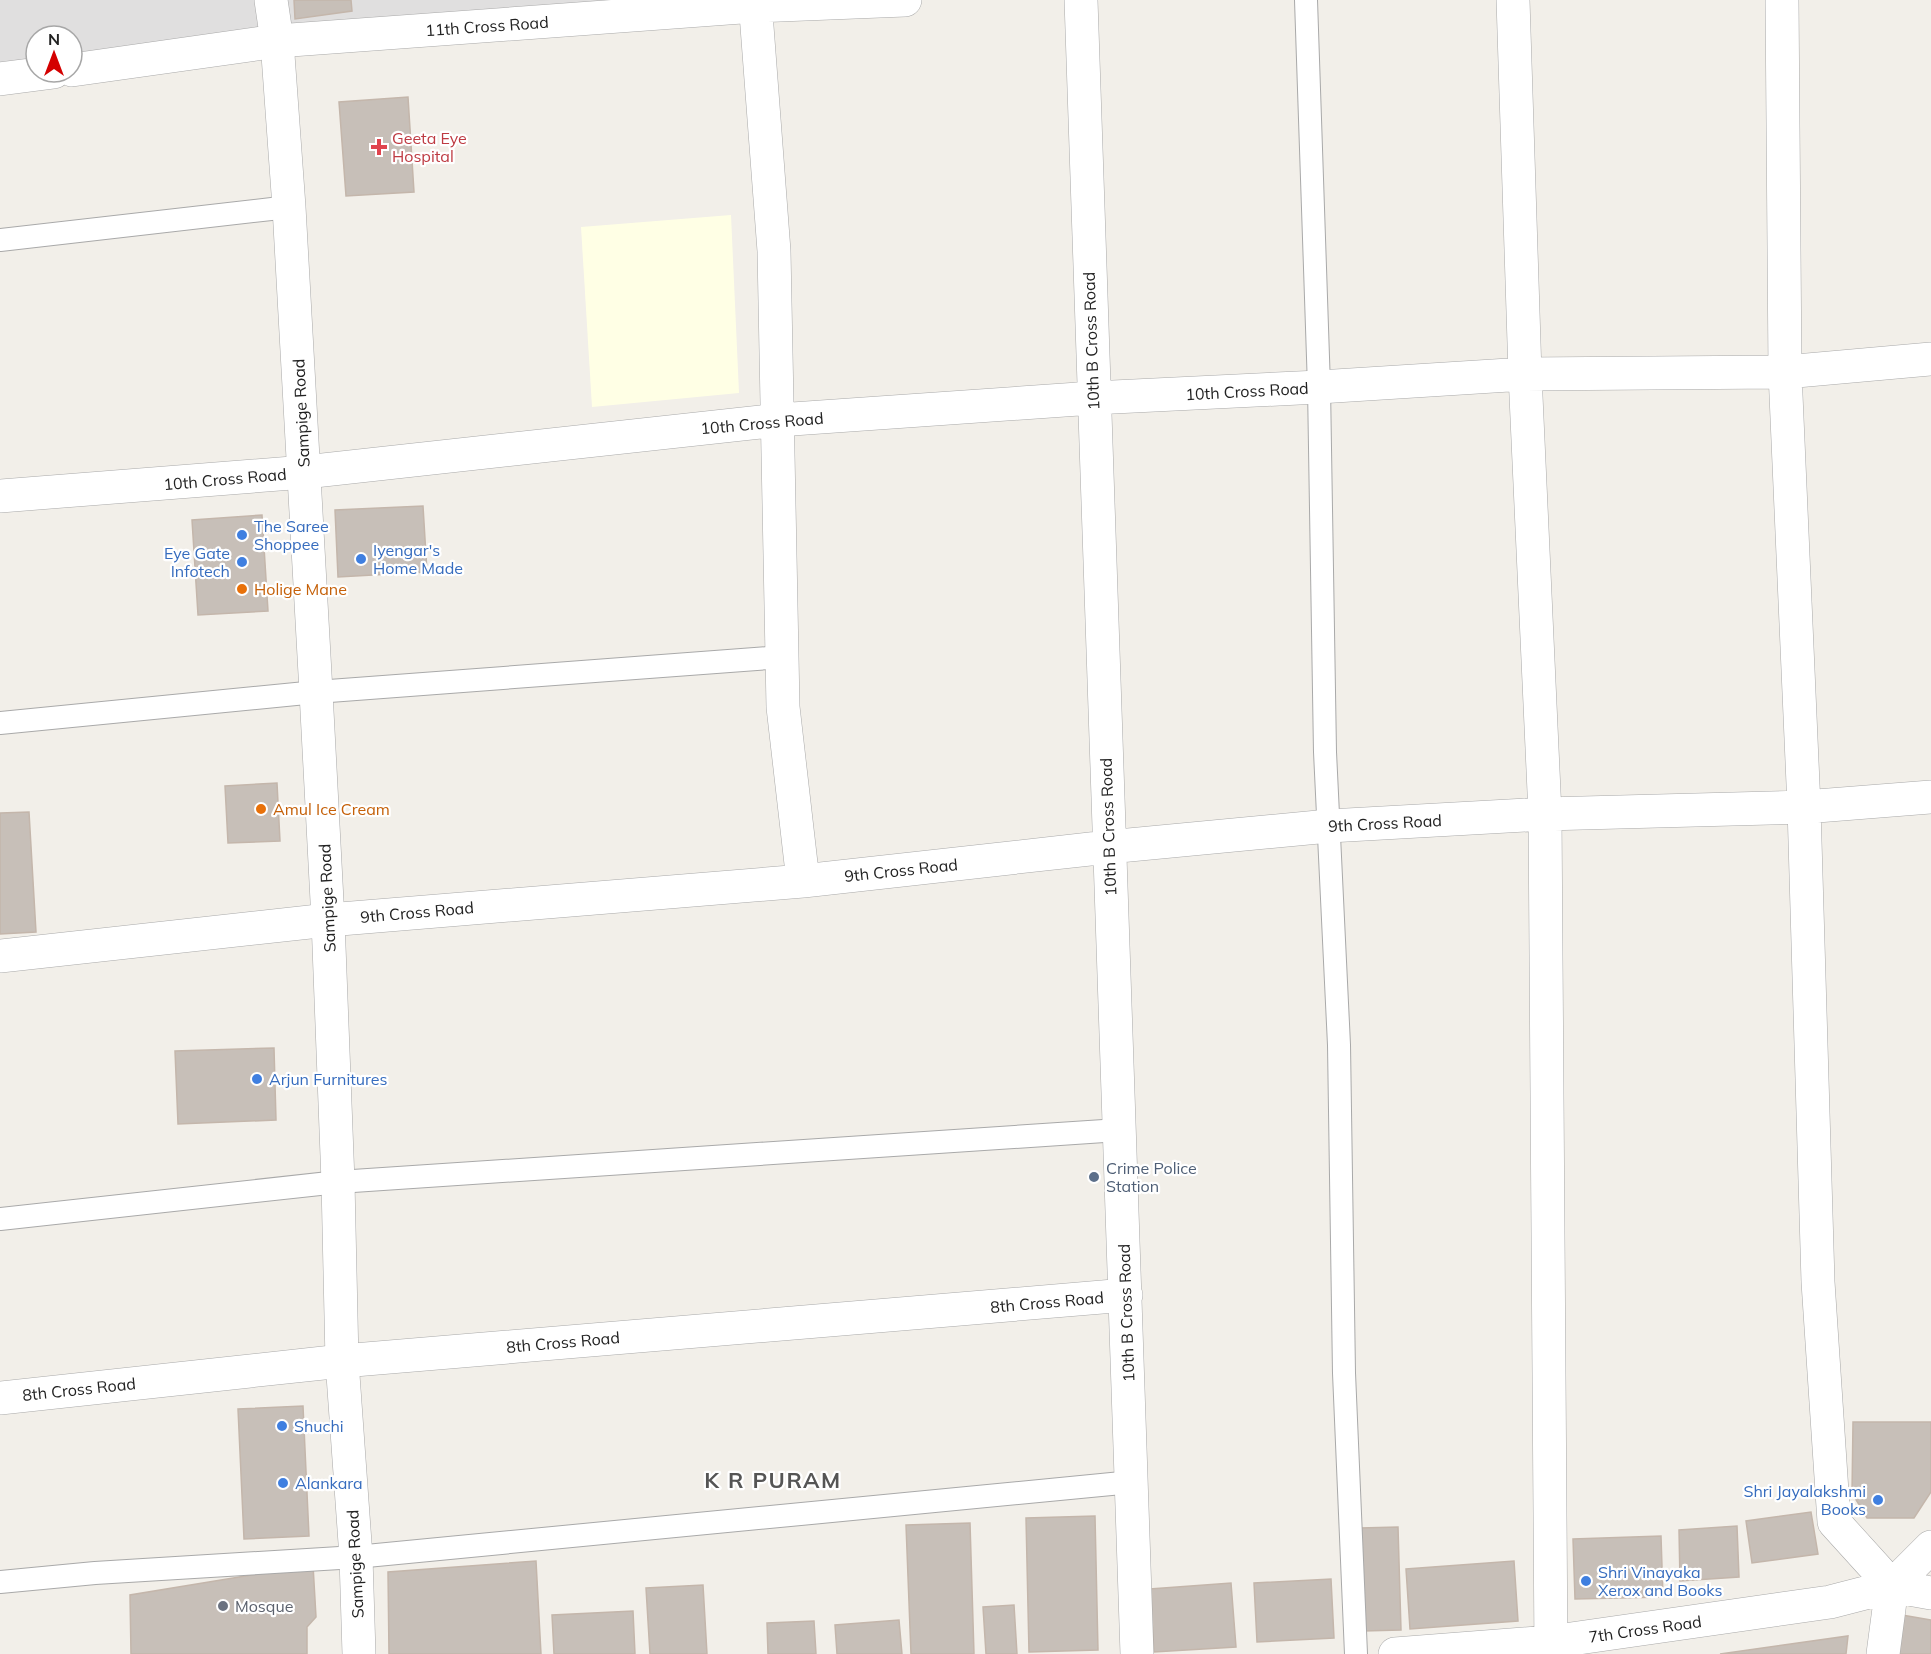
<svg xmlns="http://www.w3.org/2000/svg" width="1931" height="1654" font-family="Mulish,sans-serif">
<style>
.residential{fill:#e0dfdf}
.education{fill:#ffffe5}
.building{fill:#c7bfb8;stroke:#c4b6ab;stroke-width:1.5}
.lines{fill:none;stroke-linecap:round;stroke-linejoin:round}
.service-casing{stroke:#a9a9a9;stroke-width:24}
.minor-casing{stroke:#a9a9a9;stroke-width:34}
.tertiary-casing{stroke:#a9a9a9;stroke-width:34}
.service{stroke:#fff;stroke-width:22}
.minor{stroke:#fff;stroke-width:33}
.tertiary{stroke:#fff;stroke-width:33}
.health-dot{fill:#e0444e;stroke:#fff;stroke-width:2}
.shop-dot{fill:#3f7fe0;stroke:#fff;stroke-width:2}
.food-dot{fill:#e8710a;stroke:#fff;stroke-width:2}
.service-dot{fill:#5c6f8a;stroke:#fff;stroke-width:2}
.worship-dot{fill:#6b7280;stroke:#fff;stroke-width:2}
.labels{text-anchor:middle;stroke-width:4.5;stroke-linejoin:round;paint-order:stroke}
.street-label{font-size:16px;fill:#222;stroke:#fff}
.health-label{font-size:16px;fill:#be3a42;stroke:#fff;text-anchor:start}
.shop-label{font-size:16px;fill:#366cbe;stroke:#fff;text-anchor:start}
.food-label{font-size:16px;fill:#c56008;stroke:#fff;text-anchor:start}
.service-label{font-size:16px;fill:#4e5e75;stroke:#fff;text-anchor:start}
.worship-label{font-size:16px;fill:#5b616d;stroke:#fff;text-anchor:start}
.district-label{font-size:22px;font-weight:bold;letter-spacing:1.5px;fill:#555;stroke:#fff}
</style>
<rect width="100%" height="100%" fill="#f2efe9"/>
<path class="residential" d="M0,0H260L265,26L72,54V36H36V59L0,65Z
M284,0H711L288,27Z"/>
<path class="education" d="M731,215L739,393L592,407L581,227Z"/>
<path class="building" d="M294,0H351L352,11L295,19Z
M408,97L414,192L346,196L339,102Z
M423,506L427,572L338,577L335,510Z
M262,515L268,611L198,615L192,520Z
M277,783L280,841L228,843L225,786Z
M29,812L36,932L0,934V813Z
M274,1048L276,1120L178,1124L175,1051Z
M303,1406L309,1536L244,1539L238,1409Z
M1853,1422H1931V1492L1914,1518H1867L1852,1493Z
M1811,1512L1818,1554L1752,1563L1746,1521Z
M1095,1516L1098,1650L1029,1652L1026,1518Z
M970,1523L974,1654H911L906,1525Z
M1737,1526L1739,1577L1680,1581L1679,1530Z
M1398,1527L1401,1630L1363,1631L1360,1528Z
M1661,1536L1663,1597L1575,1599L1573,1539Z
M536,1561L541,1654H389L388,1572Z
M1514,1561L1518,1621L1410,1629L1406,1569Z
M313,1565L316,1617L307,1627V1654H131L130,1595Z
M1331,1579L1334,1638L1257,1642L1254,1583Z
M1231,1583L1236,1647L1154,1652L1150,1589Z
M703,1585L707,1654H650L646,1588Z
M1014,1605L1017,1654H986L983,1607Z
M633,1611L635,1654H554L552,1615Z
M1902,1615L1931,1620V1654H1896Z
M899,1620L902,1654H837L835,1625Z
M814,1621L816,1654H768L767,1623Z
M1848,1636L1846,1654H1720Z"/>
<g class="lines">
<defs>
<path id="service" d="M1306,0L1319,387L1325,752L1339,1045L1344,1373L1356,1654
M0,240L289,207
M0,723L316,692L782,657
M0,1219L338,1182L1119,1130
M0,1582L95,1573L356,1557L1132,1482"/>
<path id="minor" d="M755,0L774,251L783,707L803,881
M1081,0L1137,1654
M1513,0L1525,374L1545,814L1551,1654
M1782,0L1785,372L1804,807L1818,1282L1834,1522L1892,1586L1931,1593
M72,70L277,41L755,6L905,0
M0,79L54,72
M0,496L305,472L778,420L1093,398L1319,387L1525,374L1785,372L1931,359
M0,956L328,920L803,881L1108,847L1329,826L1545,814L1804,807L1931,797
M0,1398L342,1361L1126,1295
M1395,1654L1550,1642L1830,1602L1892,1586
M1883,1654L1892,1586L1931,1547"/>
<path id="tertiary" d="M271,0L277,41L289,207L316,692L328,920L338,1182L342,1361L356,1557L359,1654"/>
</defs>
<use href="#service" class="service-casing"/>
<use href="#minor" class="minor-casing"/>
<use href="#tertiary" class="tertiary-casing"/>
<use href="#service" class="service"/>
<use href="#minor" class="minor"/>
<use href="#tertiary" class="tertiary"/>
</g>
<path class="health-dot" d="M376 138h6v6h6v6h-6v6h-6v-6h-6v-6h6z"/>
<g class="shop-dot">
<circle cx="242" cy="535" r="6"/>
<circle cx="361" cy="559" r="6"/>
<circle cx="242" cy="562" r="6"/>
<circle cx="257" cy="1079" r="6"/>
<circle cx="282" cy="1426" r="6"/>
<circle cx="283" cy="1483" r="6"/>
<circle cx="1878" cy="1500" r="6"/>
<circle cx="1586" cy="1581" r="6"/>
</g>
<g class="food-dot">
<circle cx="242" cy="589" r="6"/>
<circle cx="261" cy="809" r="6"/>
</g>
<circle class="service-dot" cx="1094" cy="1177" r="6"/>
<circle class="worship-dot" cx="223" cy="1606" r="6"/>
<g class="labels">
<g class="street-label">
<text transform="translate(487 26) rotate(-4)" y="6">11th Cross Road</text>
<text transform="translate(1091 341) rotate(-92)" y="6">10th B Cross Road</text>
<text transform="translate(1247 391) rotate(-3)" y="6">10th Cross Road</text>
<text transform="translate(301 413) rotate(-93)" y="6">Sampige Road</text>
<text transform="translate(762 423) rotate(-5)" y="6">10th Cross Road</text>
<text transform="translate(225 479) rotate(-5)" y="6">10th Cross Road</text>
<text transform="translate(1385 823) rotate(-3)" y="6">9th Cross Road</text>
<text transform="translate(1108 827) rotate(-92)" y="6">10th B Cross Road</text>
<text transform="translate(901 870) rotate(-6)" y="6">9th Cross Road</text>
<text transform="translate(327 898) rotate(-93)" y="6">Sampige Road</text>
<text transform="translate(417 912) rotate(-5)" y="6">9th Cross Road</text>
<text transform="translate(1047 1302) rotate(-5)" y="6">8th Cross Road</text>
<text transform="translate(1126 1313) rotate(-92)" y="6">10th B Cross Road</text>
<text transform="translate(563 1342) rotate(-5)" y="6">8th Cross Road</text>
<text transform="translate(79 1389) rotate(-6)" y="6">8th Cross Road</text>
<text transform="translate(355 1564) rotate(-93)" y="6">Sampige Road</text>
<text transform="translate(1645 1629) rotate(-8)" y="6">7th Cross Road</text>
</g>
<g class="health-label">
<text x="392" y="144">Geeta Eye<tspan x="392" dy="18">Hospital</tspan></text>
</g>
<g class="shop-label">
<text x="254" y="532">The Saree<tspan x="254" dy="18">Shoppee</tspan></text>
<text x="373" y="556">Iyengar's<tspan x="373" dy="18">Home Made</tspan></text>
<text x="230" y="559" text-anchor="end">Eye Gate<tspan x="230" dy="18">Infotech</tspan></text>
<text x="269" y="1085">Arjun Furnitures</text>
<text x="294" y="1432">Shuchi</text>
<text x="295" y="1489">Alankara</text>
<text x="1866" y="1497" text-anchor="end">Shri Jayalakshmi<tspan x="1866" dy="18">Books</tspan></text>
<text x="1598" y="1578">Shri Vinayaka<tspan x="1598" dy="18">Xerox and Books</tspan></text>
</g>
<g class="food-label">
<text x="254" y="595">Holige Mane</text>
<text x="273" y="815">Amul Ice Cream</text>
</g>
<g class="service-label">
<text x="1106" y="1174">Crime Police<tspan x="1106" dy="18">Station</tspan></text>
</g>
<g class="worship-label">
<text x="235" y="1612">Mosque</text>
</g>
<g class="district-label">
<text x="773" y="1488">K R PURAM</text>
</g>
</g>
<g transform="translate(54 54)"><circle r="28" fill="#ffffff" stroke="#a7a7a7" stroke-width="1.5"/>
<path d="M0-4.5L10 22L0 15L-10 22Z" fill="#d40000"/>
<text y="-9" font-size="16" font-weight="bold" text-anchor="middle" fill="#222222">N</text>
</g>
</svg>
